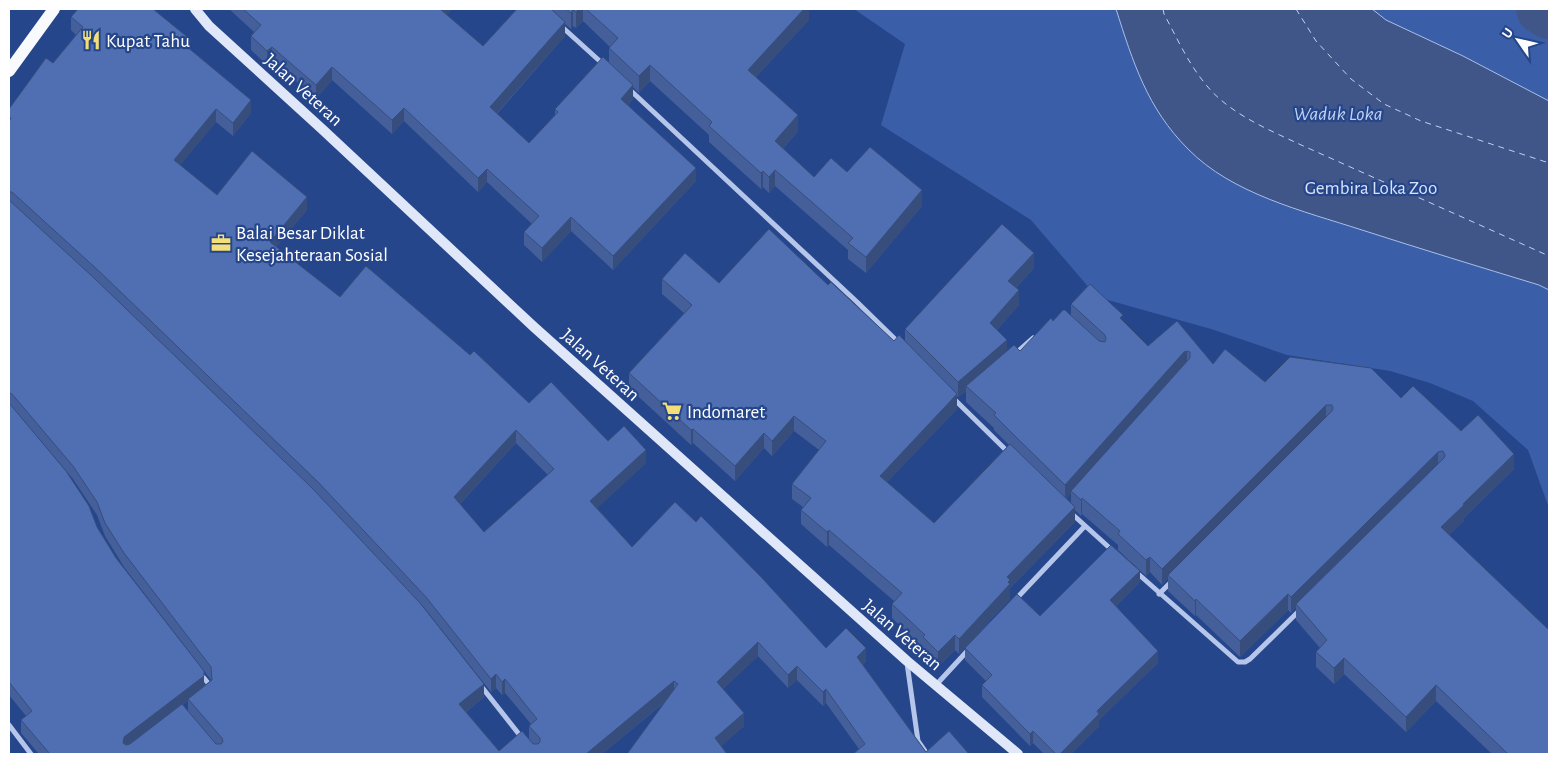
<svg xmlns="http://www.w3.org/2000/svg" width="1558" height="763" font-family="'Alegreya Sans',sans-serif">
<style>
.green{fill:#3b5ea8}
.water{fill:#405688;stroke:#a9bfea}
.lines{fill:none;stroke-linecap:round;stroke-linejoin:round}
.river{stroke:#405688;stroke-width:50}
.ferry{stroke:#c1d1f1;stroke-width:1;stroke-dasharray:6 5;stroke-linecap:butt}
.minor{stroke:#b5c6ea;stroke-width:5}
.secondary{stroke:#dfe7f8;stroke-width:10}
.primary{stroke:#f8fafe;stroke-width:12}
.wall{fill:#445f99;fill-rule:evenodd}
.shaded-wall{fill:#374e7d}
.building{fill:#4f6fb2;stroke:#374e7d;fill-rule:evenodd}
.labels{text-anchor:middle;stroke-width:4.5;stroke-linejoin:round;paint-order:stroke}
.poi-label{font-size:19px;fill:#fff;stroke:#26468b;text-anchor:start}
.street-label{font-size:19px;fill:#fff;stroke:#26468b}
.park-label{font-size:19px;fill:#d9e3f8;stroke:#26468b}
.water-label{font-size:20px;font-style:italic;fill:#c1d1f1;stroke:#26468b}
</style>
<rect width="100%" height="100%" fill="#26468b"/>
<path class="green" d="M854,9H1549V508L1528,450L1473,401L1430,383L1390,371L1287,355L1211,329L1097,297L1031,220L881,125L905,44Z"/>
<path class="water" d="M1116,9H1372L1386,20L1463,56L1549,101V290L1539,285C1480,267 1421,249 1362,230C1303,211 1232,194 1188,149C1147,108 1133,62 1116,9Z"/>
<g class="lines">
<path class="river" d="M1541,9L1549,14"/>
<path class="ferry" d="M1163,9L1164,14C1176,36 1187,61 1203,81C1226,112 1265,128 1299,144L1549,256
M1296,9L1316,41L1351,79L1384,104L1421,121L1549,163"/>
<path class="minor" d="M561,26L603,64
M629,89L857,302L900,344
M1015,354L1033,338
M953,398L1009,453
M1071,513L1113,551
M1136,572L1238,662H1245L1250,659L1300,610
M1159,594L1173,580
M1015,600L1085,526
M907,663L918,741L927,754
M199,672L208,683L209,688
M936,685L970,648
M481,686L522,738
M9,725L31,754"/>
<path class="secondary" d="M195,9L209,26L322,129L534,327L907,661L1018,754"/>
<path class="primary" d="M9,71L54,9"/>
</g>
<path class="wall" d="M229,9H452L446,15L483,46L517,9H809V20L756,77L798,131L783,149L814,177L847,172L922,206L866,273L848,259V250L775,186L769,193L763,187L761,189L709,142V135L650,81L639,93L633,87V99L628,105L696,181L613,270L571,231L542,262L524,245V232L532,224L487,182L478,192L404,121L392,134L332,80L316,99L272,60L267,65L251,50V36L254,32ZM583,21L610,47L609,48V63L555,109V116L529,143L497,114L565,36V24L571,29L573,26L576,28Z
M71,17L191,50L251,113L233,136L216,122L180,165L217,195L307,210L276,247L340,297L470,355L529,403L608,441L646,463L597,508L632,547L826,648L866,661L863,665L926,752L969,754L859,749L826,703L823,706L797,680L788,688L758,656L723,689L744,726L721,746L665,702L602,754H39L21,733V720L26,716L9,695V109L53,63L76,35L71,30ZM12,407L73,479L97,515L105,536L124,567L211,680L204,686L116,558L97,527ZM516,443L548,475L484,532L460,504ZM422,605L491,692L496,688L502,695L505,693L531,724L529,726V739L499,751L466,712L484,697ZM188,701V712L183,705Z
M1034,268L1016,288L1019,305L997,330L1007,351H1020L1053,321L1071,316V304L1123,321L1148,346L1177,321L1213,364L1265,382L1401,398L1461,431L1514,469L1464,518V521L1449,535L1549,754H1492L1436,701L1406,732L1344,674L1334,684L1316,667V652L1320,648L1296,620V607L1291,613L1288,610L1240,657L1196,615L1195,616L1168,591V578L1162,585L1150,572L1146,576L1118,550V545L1082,514L1081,516L1075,510V522L1010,588V599L959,654L955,650L938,667L923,652V648L892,618V604L894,601L829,545L827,547L801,524V510L803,507L792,499V484L819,450L794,431L772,456L764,448L735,481L693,443L691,445L629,388V373L684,313L662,294V279L719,283L828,285L894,341H905V329ZM966,391V402L994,428V430L1009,445L934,523L887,482L957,409V396L958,397ZM1071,493V504L1066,499Z
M1140,582L1116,606L1158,663L1099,720V726L1071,754H1044L1033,743L1030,746L982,697V685L986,681L965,660V648L1040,616Z"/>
<path class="shaded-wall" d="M440,9H452L439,23Z
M579,9H583V21L576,28V12Z
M804,9H809V20L748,86V70Z
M573,10V26L571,29V13Z
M565,22V36L490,121V107Z
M191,40V53L186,46Z
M272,47V60L267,65V51Z
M650,65V81L639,93V76Z
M332,67V80L316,99V85Z
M633,85V99L621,112V99Z
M251,100V113L233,136V123Z
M404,108V121L392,134V120Z
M216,109V122L174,173V160Z
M798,115V131L775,158V141Z
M696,168V181L613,270V256Z
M487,169V182L478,192V178Z
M775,170V186L769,193V177Z
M763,171V187L761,189V173Z
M922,190V206L866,273V257Z
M307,197V210L270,255V242Z
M571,217V231L542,262V248Z
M1034,253V268L1008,296V281Z
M1019,290V305L990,338V323Z
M1007,340V355L966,386V391L958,397V382Z
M1187,351V367L1071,491V493L1065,500V485L1184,352Z
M957,394V409L880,490V476Z
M1326,405V421L1168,575V578L1162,585V569Z
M794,416V431L772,456V441Z
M693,429V443L691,445V430Z
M516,430V443L454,510V497Z
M764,433V448L735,481V466Z
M646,450V463L590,515V501Z
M1438,452V468L1296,604V607L1291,613V597Z
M1514,454V469L1464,518V521L1441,543V527L1463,504Z
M1082,498V514L1081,516V500Z
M1075,507V522L1010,588V599L959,654V639L1007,577Z
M829,530V545L827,547V532Z
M1150,557V572L1146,576V560Z
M1140,571V582L1110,612V600Z
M1288,594V610L1240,657V641Z
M1196,599V615L1195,616V601Z
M955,635V650L938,667V652Z
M758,642V656L717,695V682Z
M866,648V661L857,671V657Z
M1158,651V663L1099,720V726L1071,754H1060L1097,711Z
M1344,658V674L1334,684V668Z
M797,666V680L788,688V675Z
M496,674V688L491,692V679Z
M204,676V689L188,699V701L124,751L123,743L124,737Z
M505,679V693L502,695V682Z
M674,681V694L602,754H586Z
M484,684V697L459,717V704Z
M1436,685V701L1406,732V717Z
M826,689V703L823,706V692Z
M744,713V726L715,752V738Z
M1033,731V743L1030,746V734Z"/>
<path class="building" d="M78,9H153L191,40L186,46L251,100L233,123L216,109L174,160L217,195L252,151L307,197L270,242L340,297L366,266L470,355L474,351L529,403L551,382L608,441L624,426L646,450L590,501L632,547L675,502L696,522L701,516L762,578L826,648L846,628L866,648L857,657L926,752L949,731L969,754H853L865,744L826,689L823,692L797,666L788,675L758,642L717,682L744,713L715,738L727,754H627L678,684L674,681L586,754H50L21,720L32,711L9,682V403L66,471L89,506L97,527L116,558L204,671V676L124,737L123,743L126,745L130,744L182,704L216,744H221L223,742L222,738L188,699L212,680L211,667L124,553L105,523L97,502L73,466L12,394L9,393V200L94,278L312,488L420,603L484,684L459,704L499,751L522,731L533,744H538L540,742V738L529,726L537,719L505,679L502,682L496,674L491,679L426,597L318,482L100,272L12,192H9V121L11,118L9,117V109L46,58L53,63L83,27L71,17ZM516,430L554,469L484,532L454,497Z
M243,9H440L483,46L517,9H551L565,22L490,107L529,143L558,112L555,109L603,57L633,85L621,99L696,168L613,256L571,217L542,248L524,232L539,216L487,169L478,178L404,108L392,120L332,67L316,85L272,47L267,51L251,36L261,25Z
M566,9H579L576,12L573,10L571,13Z
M586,9H804L748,70L798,115L775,141L814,177L831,158L847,172L870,147L922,190L866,257L848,243L853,238L775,170L769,177L763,171L761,173L709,126L712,122L650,65L639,76L609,48L618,38Z
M1002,224L1034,253L1008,281L1019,290L990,323L1007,340L958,382L905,329Z
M769,229L828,285L831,282L894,341L899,335L957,394L880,476L934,523L1010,444L1075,507L1007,577L1010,580L1008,582L1010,584L959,639L955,635L938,652L923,637L925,635L892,604L902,593L829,530L827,532L801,510L811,498L792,484L826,441L794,416L772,441L764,433L735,466L693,429L691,430L629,373L692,305L662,279L685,253L719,283Z
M1090,284L1123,315L1120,318L1148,346L1177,321L1213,364L1225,349L1265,382L1290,357L1371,368L1401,398L1413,386L1461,431L1478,415L1514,454L1463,504L1464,505L1441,527L1549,630V754H1506L1507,753L1436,685L1406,717L1344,658L1334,668L1316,652L1327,640L1296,604L1444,458L1445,455L1443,451L1438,452L1291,597L1288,594L1240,641L1196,599L1195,601L1168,575L1332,411L1333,408L1332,405H1326L1162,569L1150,557L1146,560L1118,534L1120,531L1082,498L1081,500L1071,491L1190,358V352L1187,351L1184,352L1065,485L1016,437L994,415L996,413L966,386L1014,345L1020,351L1051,318L1053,321L1063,310H1065L1099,341L1105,342L1106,339L1105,335L1071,304Z
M1111,545L1140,571L1110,600L1158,651L1097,711L1099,714L1060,754H1056L1033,731L1030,734L982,685L992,675L965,648L1017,594L1040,616Z"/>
<defs>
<symbol id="restaurant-bare" viewBox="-9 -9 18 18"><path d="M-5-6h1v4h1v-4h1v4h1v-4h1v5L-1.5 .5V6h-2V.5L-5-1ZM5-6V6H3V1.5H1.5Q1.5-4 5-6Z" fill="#f3df7a" stroke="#26468b" stroke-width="2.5" paint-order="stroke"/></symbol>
<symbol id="office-bare" viewBox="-9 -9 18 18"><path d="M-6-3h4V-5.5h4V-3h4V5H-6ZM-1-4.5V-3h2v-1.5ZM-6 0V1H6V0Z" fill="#f3df7a" stroke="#26468b" stroke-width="2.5" paint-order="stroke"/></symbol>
<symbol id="supermarket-bare" viewBox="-9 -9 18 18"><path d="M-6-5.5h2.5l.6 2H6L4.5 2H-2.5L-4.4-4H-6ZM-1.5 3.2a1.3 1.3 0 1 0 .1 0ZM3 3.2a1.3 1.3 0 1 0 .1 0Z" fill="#f3df7a" stroke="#26468b" stroke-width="2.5" paint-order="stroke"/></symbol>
</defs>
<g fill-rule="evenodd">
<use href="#restaurant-bare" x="77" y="26" width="28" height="28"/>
<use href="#office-bare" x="207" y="229" width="28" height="28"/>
<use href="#supermarket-bare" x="658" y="397" width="28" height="28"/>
</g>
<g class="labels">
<g class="poi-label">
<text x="106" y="47">Kupat Tahu</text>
<text x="236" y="239">Balai Besar Diklat<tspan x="236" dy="22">Kesejahteraan Sosial</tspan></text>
<text x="687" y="418">Indomaret</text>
</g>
<g class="street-label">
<text transform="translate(304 89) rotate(42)" y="7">Jalan Veteran</text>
<text transform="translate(601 364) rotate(42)" y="7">Jalan Veteran</text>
<text transform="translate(903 634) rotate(41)" y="7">Jalan Veteran</text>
</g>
<g class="park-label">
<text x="1371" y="194">Gembira Loka Zoo</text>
</g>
<g class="water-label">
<text x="1338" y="120">Waduk Loka</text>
</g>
</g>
<rect width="1558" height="763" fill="none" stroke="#ffffff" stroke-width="20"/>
<g transform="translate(1518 40) rotate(304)" stroke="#26468b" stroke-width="4" paint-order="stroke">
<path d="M0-4L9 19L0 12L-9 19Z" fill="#ffffff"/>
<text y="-8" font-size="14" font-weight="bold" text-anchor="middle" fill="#ffffff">U</text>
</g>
</svg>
